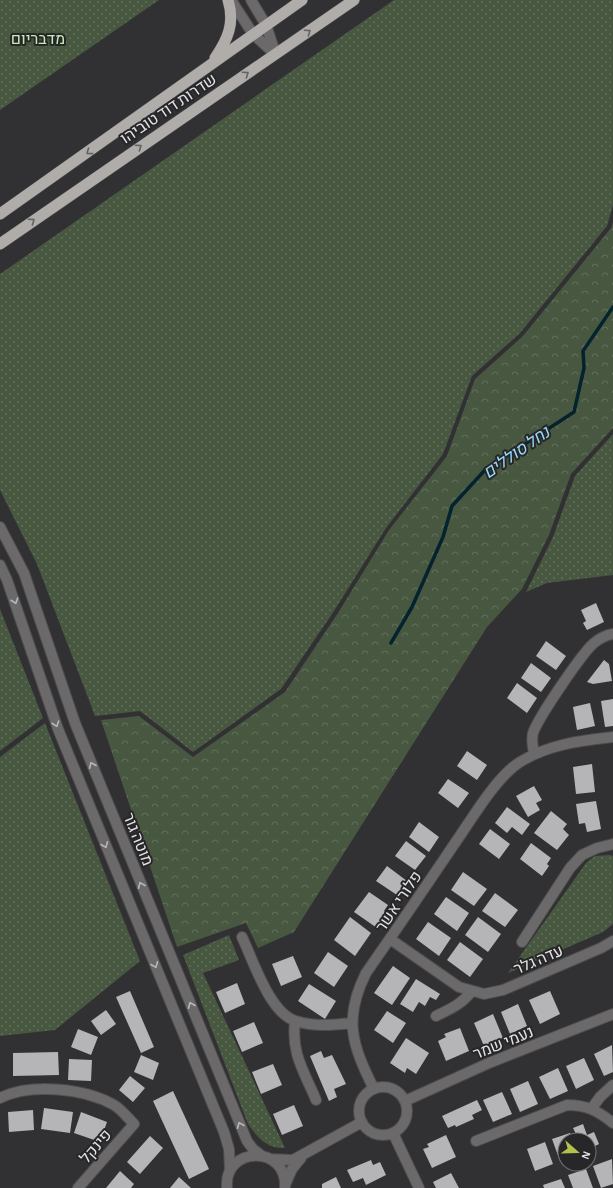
<svg xmlns="http://www.w3.org/2000/svg" width="613" height="1188" font-family="'Alegreya Sans',Heebo,sans-serif">
<style>
.grass{fill:url(#grass-dots)}
.forest{fill:url(#forest-crowns)}
.lines{fill:none;stroke-linecap:round;stroke-linejoin:round}
.stream{stroke:#04232f;stroke-width:3.5}
.building{fill:#b5b5b8}
.minor-casing{stroke:#4d4d4f;stroke-width:12}
.tertiary-casing{stroke:#4d4d4f;stroke-width:12}
.trunk-casing{stroke:#4d4d4f;stroke-width:12}
.minor{stroke:#6b6969;stroke-width:10}
.tertiary{stroke:#6b6969;stroke-width:10}
.trunk{stroke:#b0acaa;stroke-width:11}
.oneway{stroke:#656263}
.oneway2{stroke:#b9b8ba}
.labels{text-anchor:middle;stroke-width:4;stroke-linejoin:round;paint-order:stroke}
.park-label{font-size:16px;fill:#c4e9b2;stroke:#272629}
.street-label{font-size:16px;fill:#e3e3e5;stroke:#272629}
.water-label{font-size:17px;font-style:italic;fill:#96dbfb;stroke:#272629}
</style>
<defs>
<pattern id="grass-dots" width="8" height="8" patternUnits="userSpaceOnUse"><rect width="8" height="8" fill="#485840"/><path d="M2 2h.1M6 6h.1" fill="none" stroke="#62705b" stroke-width="1.8" stroke-linecap="round"/></pattern>
<pattern id="forest-crowns" width="20" height="18" patternUnits="userSpaceOnUse"><rect width="20" height="18" fill="#485840"/><path d="M2 6a3 3 0 1 1 6 0M12 15a3 3 0 1 1 6 0" fill="none" stroke="#62705b"/></pattern>
</defs>
<rect width="100%" height="100%" fill="#313033"/>
<path class="grass" d="M0,0H159L0,110Z
M394,0H613V205L607,226L520,333L472,376L443,454L386,528L334,611L281,689L193,752L140,711L95,716L37,564L0,490V274Z
M613,434V575L547,583L526,592L553,537L575,476Z
M0,609L43,718L0,751Z
M45,723L140,961L55,1030L0,1036V757Z
M610,855L613,856V924L603,932L508,973L586,863L595,856Z
M229,935L239,960L203,973L285,1148C267,1149 258,1138 248,1124L183,955Z"/>
<path class="forest" d="M613,222V428L571,474L549,535L522,589L487,627L294,932L258,948L246,923L177,947L101,720L139,716L193,757L285,692L338,613L389,530L447,456L475,379L523,336L611,228Z"/>
<g class="lines">
<path class="stream" d="M391,643L412,607L443,537L452,506L485,470L574,412L584,368L583,351L613,307"/>
</g>
<path class="building" d="M596,603L604,622L587,630L583,623L586,621L581,610Z
M546,641L566,656L556,670L536,656Z
M604,660L609,664L612,681L593,684L587,682Z
M531,663L551,678L541,692L521,678Z
M517,683L537,698L527,713L507,698Z
M613,699V726L605,727L601,701Z
M590,703L595,726L577,730L573,707Z
M467,751L487,765L477,780L457,766Z
M592,764L595,792L576,794L573,767Z
M448,779L469,793L458,808L438,793Z
M534,786L542,800L536,803L540,810L528,817L516,796Z
M596,801L601,829L587,832L585,823L579,824L576,804Z
M507,807L530,824L522,835L512,827L507,833L495,823Z
M551,811L567,824L563,829L569,835L557,850L534,833Z
M419,822L439,837L429,852L409,837Z
M490,829L510,844L499,859L479,844Z
M406,841L426,856L415,870L395,856Z
M531,843L551,858L547,864L549,866L542,876L520,859Z
M387,866L407,881L397,895L376,881Z
M463,872L487,889L474,906L451,890Z
M369,892L388,905L384,911L387,913L377,928L354,912Z
M495,893L518,910L505,927L482,911Z
M446,897L469,913L457,931L434,914Z
M350,917L371,933L355,956L334,940Z
M478,917L501,934L488,952L465,935Z
M428,922L451,938L439,956L416,939Z
M460,942L483,959L470,977L447,960Z
M328,952L348,966L334,987L314,973Z
M293,956L302,977L281,986L272,964Z
M393,966L410,978L392,1005L374,993Z
M416,979L440,994L436,1000L430,997L425,1006L419,1002L413,1012L400,1004Z
M237,983L245,1004L225,1013L216,992Z
M309,984L336,1001L325,1019L298,1001Z
M130,991L154,1047L141,1053L116,997Z
M550,991L560,1014L540,1024L529,1000Z
M518,1004L527,1026L510,1034L501,1012Z
M106,1010L116,1024L101,1035L91,1021Z
M387,1011L406,1023L393,1043L374,1030Z
M493,1014L503,1038L484,1046L474,1023Z
M254,1022L263,1043L242,1052L233,1031Z
M460,1028L469,1051L446,1061L438,1041L446,1037L444,1034Z
M78,1029L98,1037L91,1055L71,1047Z
M406,1038L429,1053L416,1074L407,1068L405,1073L390,1063Z
M612,1045L613,1072L604,1076L594,1054Z
M321,1051L324,1058L332,1055L346,1084L334,1089L337,1097L329,1101L310,1056Z
M58,1052L59,1075L13,1076V1053Z
M141,1055L159,1063L153,1080L134,1072Z
M584,1058L594,1080L576,1089L566,1066Z
M69,1059L92,1060L91,1081L68,1080Z
M273,1064L282,1085L261,1094L252,1072Z
M558,1068L568,1091L550,1099L539,1077Z
M130,1076L145,1088L133,1102L119,1090Z
M528,1081L538,1104L520,1112L510,1089Z
M173,1091L209,1169L189,1179L153,1101Z
M502,1092L512,1114L493,1122L483,1100Z
M477,1100L482,1110L472,1115L474,1119L456,1127L455,1125L448,1128L442,1116Z
M294,1105L303,1126L282,1135L273,1114Z
M44,1108L73,1112L70,1133L41,1129Z
M33,1110L34,1130L9,1132L8,1112Z
M81,1112L107,1122L100,1142L74,1133Z
M583,1124L587,1135L594,1132L599,1144L589,1149V1140H579L573,1128Z
M570,1133L573,1140H565V1159L560,1161L552,1139Z
M446,1135L456,1157L432,1168L423,1149L429,1147L427,1144Z
M150,1136L163,1148L140,1174L127,1162Z
M545,1142L553,1164L535,1171L527,1149Z
M612,1159L613,1184L601,1188L593,1166Z
M371,1160L373,1165L380,1162L386,1175L366,1185L363,1178L353,1182L347,1170Z
M586,1169L593,1188H573L568,1175Z
M120,1171L134,1184L131,1188H106Z
M451,1173L459,1188H436L433,1182Z
M179,1177L191,1188H170Z
M336,1177L341,1188H322V1184Z
M561,1179L565,1188H544L543,1185Z"/>
<g class="lines">
<defs>
<path id="minor" d="M534,754C533,747 531,740 533,733C538,718 582,653 594,643C599,639 607,635 613,634
M242,937C253,960 270,1014 296,1021C314,1027 334,1025 352,1023
M390,939L459,987L484,994L503,990L601,948L613,941
M522,942L570,868L582,855L597,848L613,844
M436,1016C450,1009 462,1004 471,992
M295,1021C291,1054 304,1071 316,1100
M374,1089C352,1045 343,1019 366,973C396,930 426,886 455,843C472,819 496,777 520,762C549,744 580,741 613,737
M0,1098C31,1083 84,1088 114,1105C121,1109 128,1118 134,1124L78,1188
M592,1108L600,1097L613,1085
M393,1133L419,1188
M476,1141L567,1105C587,1105 598,1111 613,1123"/>
<path id="tertiary" d="M231,0L253,34L275,54
M251,0L266,25L275,52
M0,527L24,573L75,723L247,1141L253,1149L262,1156
M0,565L7,580L58,729L224,1132L229,1149L230,1171
M359 1111a24 24 0 1 1 48 0a24 24 0 1 1-48 0Z
M405,1101L489,1063L613,1014
M270,1159L293,1160L362,1122
M285,1185L292,1169L301,1158
M227,1188C223,1146 288,1144 285,1188"/>
<path id="trunk" d="M215,58C228,39 235,23 228,0
M0,214L302,0
M0,244L354,0"/>
</defs>
<use href="#minor" class="minor-casing"/>
<use href="#tertiary" class="tertiary-casing"/>
<use href="#trunk" class="trunk-casing"/>
<use href="#minor" class="minor"/>
<use href="#tertiary" class="tertiary"/>
<use href="#trunk" class="trunk"/>
</g>
<defs><path id="oneway-chevron" d="M-2-3.5L2.5 0L-2 3.5" fill="none" stroke-width="1.6" stroke-linecap="round" stroke-linejoin="round"/></defs>
<g class="oneway">
<use href="#oneway-chevron" transform="translate(308 32) rotate(-34)"/>
<use href="#oneway-chevron" transform="translate(246 74) rotate(-34)"/>
<use href="#oneway-chevron" transform="translate(139 147) rotate(-34)"/>
<use href="#oneway-chevron" transform="translate(89 152) rotate(144)"/>
<use href="#oneway-chevron" transform="translate(32 221) rotate(-35)"/>
</g>
<g class="oneway2">
<use href="#oneway-chevron" transform="translate(15 601) rotate(71)"/>
<use href="#oneway-chevron" transform="translate(56 724) rotate(71)"/>
<use href="#oneway-chevron" transform="translate(92 765) rotate(-112)"/>
<use href="#oneway-chevron" transform="translate(105 845) rotate(68)"/>
<use href="#oneway-chevron" transform="translate(141 885) rotate(-112)"/>
<use href="#oneway-chevron" transform="translate(155 965) rotate(68)"/>
<use href="#oneway-chevron" transform="translate(191 1005) rotate(-112)"/>
<use href="#oneway-chevron" transform="translate(240 1125) rotate(-112)"/>
</g>
<g class="labels">
<g class="park-label">
<text x="38" y="44">מדבריום</text>
</g>
<g class="street-label">
<text transform="translate(168 108) rotate(-34)" y="6">שדרות דוד טוביהו</text>
<text transform="translate(139 839) rotate(68)" y="6">מוטה גור</text>
<text transform="translate(398 901) rotate(-56)" y="6">פלורי אשר</text>
<text transform="translate(538 959) rotate(-23)" y="6">עדה גלר</text>
<text transform="translate(503 1042) rotate(-22)" y="6">נעמי שמר</text>
<text transform="translate(95 1146) rotate(-49)" y="6">פינקל</text>
</g>
<g class="water-label">
<text transform="translate(516 452) rotate(-35)" y="6">נחל סוללים</text>
</g>
</g>
<g transform="translate(577 1152) rotate(110)"><circle r="19" fill="#272629" stroke="#727274"/>
<path d="M0-3L7 15L0 10L-7 15Z" fill="#b4c24a"/>
<text y="-6" font-size="11" font-weight="bold" text-anchor="middle" fill="#e3e3e5">N</text>
</g>
</svg>
